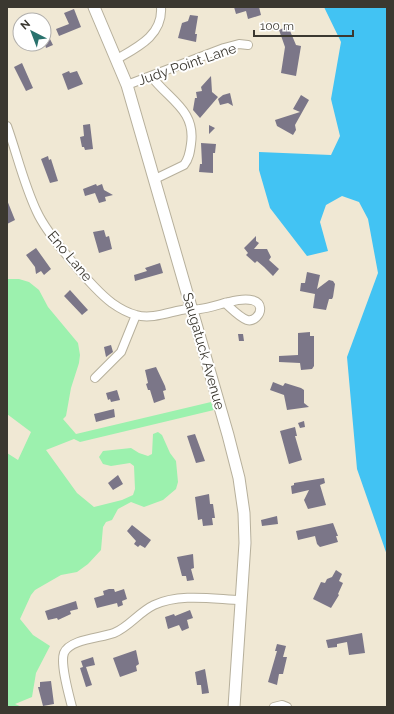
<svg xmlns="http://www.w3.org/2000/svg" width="394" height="714" font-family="Raleway,sans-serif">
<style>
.green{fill:#9cf1ae}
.water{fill:#42c3f3}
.building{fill:#7b7688}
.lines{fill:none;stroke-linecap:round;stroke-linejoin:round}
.minor-casing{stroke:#b7b09c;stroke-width:10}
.major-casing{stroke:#b7b09c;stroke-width:13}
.minor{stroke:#fff;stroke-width:8}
.major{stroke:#fff;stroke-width:11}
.labels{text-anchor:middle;stroke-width:4;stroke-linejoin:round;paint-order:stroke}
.street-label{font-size:14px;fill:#3b3830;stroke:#fff}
</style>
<rect width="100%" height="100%" fill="#f0e8d4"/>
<path class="green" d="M7,279H19L29,282L39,290L48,307L78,343L80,355L79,363L71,388L66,416L63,419L76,434L211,402L214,410L80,442L74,439L46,450L77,493L94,507L122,500L133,495L135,489L134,466L130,463L111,466L103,464L99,457L103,451L131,448L139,453L148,456L152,454L153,434L158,432L162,435L170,453L176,461L178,482L176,489L163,500L144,507L131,502L118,509L112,520L106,522L103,527L101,550L88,564L77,572L61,575L35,590L31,595L20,619L33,635L50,646L36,673L32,697L15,704L22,707H7V453L18,460L31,432L7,414Z"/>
<path class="water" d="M324,7H387V555L357,469L347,357L378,273L368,219L359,202L342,196L326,205L320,222L328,251L307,256L270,208L259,170V152L331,155L340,136L331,99L341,42Z"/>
<path class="building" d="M234,7H259L261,15L248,19L246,11L236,14Z
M74,9L81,27L59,36L56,29L69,24L64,13Z
M190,15L198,16L195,34H197L196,42L178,38L182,23L188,21Z
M288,26L296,45L301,46L296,76L281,73L285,47L279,30Z
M50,39L53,45L46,48L44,41Z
M22,63L33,88L26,91L14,67Z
M69,71L70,73L77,71L83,84L68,90L62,74Z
M211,76L212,92L218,97L200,118L193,110L195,98H197L196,92L202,91L201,87Z
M230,93L233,106L228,103L220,105L218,99L223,95Z
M301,95L309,100L295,125L296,130L293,135L277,126L275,120L300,112L293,109Z
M90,124L93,149L85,150L84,147H82L80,137L84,136L83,125Z
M209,125L215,128L209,134Z
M201,143L216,144L215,153H213V173L199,172L200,164H202Z
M48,156L49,160L51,159L58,181L50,183L41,159Z
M96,184L97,186L102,184L104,190L113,195L105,197L106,201L99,203L95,193L85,196L83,189Z
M7,200L15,220L7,224Z
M104,230L106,237L109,236L112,249L99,253L93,232Z
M256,236V241L259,243L254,249H267L271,257L269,260L279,269L273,276L264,267L257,261L255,263L246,255L248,253L244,248Z
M36,248L51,269L44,275L41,271L36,274L35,267L26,255Z
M160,263L163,273L135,281L134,275L147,271L145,268Z
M307,272L320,275L317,289L329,280L333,281L335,284L333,297L332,299H329L326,310L313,308L315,294L300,291L301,283H305Z
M70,290L88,310L82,315L64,296Z
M310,332V336H314V366L312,369L301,370L300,363L279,362V356L298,355V333Z
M238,334H243L244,341H239Z
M111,345L113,352L106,357L104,347Z
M156,367L165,386L166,390L163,391L165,399L154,403L150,390H148L146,384L148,383L145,370Z
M273,382L283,386L285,383L301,388L304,390V403L309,407L287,410L284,395L270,390Z
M117,390L120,400L111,402L110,399L108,400L106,393Z
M114,409L115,417L96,422L94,414Z
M304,421L305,427L300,428L298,423Z
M295,427L297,436H295L302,460L289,464L280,431Z
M195,434L205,461L196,463L187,436Z
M118,475L123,484L113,490L108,483Z
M324,478L325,483L320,485L326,505L308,509L304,500L309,490L292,494L291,486L294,485V483Z
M209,494L210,504H213L215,518H212L213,525L203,526L202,519L198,520L195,497Z
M277,516L278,524L262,526L261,520Z
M333,523L338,536H336L338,542L320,547L317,544L315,536L298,540L296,531Z
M132,525L151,540L145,548L140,545L138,547L134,544L136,541L127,531Z
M193,554L194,568L191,569L194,580L187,581L186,576H182L177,557Z
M336,570L342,574L339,581L343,583L338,594L339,595L331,608L313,599L321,582L325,583L327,579L332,577Z
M109,589H114L115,592L124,589L127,599L122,601L123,605L118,607L117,603L97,608L94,598L104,595L103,591Z
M76,601L78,609L70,611L71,614L58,620L57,618L48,620L45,611Z
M190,610L193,618L187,620L189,628L182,631L179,625L168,629L165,617L174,614L175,616Z
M362,633L365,653L349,655L347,642L337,644V647L328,648L326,640Z
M277,644L286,646L283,657H287L283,674H279L277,685L268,682L277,651H275Z
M136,650L139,664L136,666L137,671L120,677L113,658Z
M93,657L95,665L86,667L92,685L86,687L80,668L83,667L81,661Z
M205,669L209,693L202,694L201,685H197L195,672Z
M51,681L54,704L43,706L38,687H40V682Z"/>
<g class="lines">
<defs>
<path id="minor" d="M117,59C138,47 163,35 161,7
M151,76C169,100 196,110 191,144C190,152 189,159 184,165L155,179
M127,85L224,48L239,44L248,45
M7,126C17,154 24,185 37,212C47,234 92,288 112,303C119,308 128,313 136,315C152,320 172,311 187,309C191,308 196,310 200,309C209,308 220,304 229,302C274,290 261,324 247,320C239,317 231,308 225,303
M95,378L121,352L136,315
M72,707C69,695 60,664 64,653C70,639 101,638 114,633C129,627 139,612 154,605C180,593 213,599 241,600
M274,707L282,705L287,707"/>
<path id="major" d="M94,7L127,85L228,435L239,478L244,513L245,543L234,707"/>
</defs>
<use href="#minor" class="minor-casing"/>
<use href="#major" class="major-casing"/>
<use href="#minor" class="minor"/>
<use href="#major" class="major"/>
</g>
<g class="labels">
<g class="street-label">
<text transform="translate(187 64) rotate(-19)" y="5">Judy Point Lane</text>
<text transform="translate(70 256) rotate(50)" y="5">Eno Lane</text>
<text transform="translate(204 351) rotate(74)" y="5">Saugatuck Avenue</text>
</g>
</g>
<rect width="394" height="714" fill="none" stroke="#3b3830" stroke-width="16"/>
<g transform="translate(32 32) rotate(318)"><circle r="19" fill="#ffffff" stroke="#b1afac"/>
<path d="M0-3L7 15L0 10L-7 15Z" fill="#29726d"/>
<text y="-6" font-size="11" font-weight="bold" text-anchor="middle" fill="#3b3830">N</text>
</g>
<path d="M254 30v6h99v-6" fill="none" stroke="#3b3830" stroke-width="2"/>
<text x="260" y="30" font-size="12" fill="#3b3830" stroke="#ffffff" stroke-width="3" paint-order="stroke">100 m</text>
</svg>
